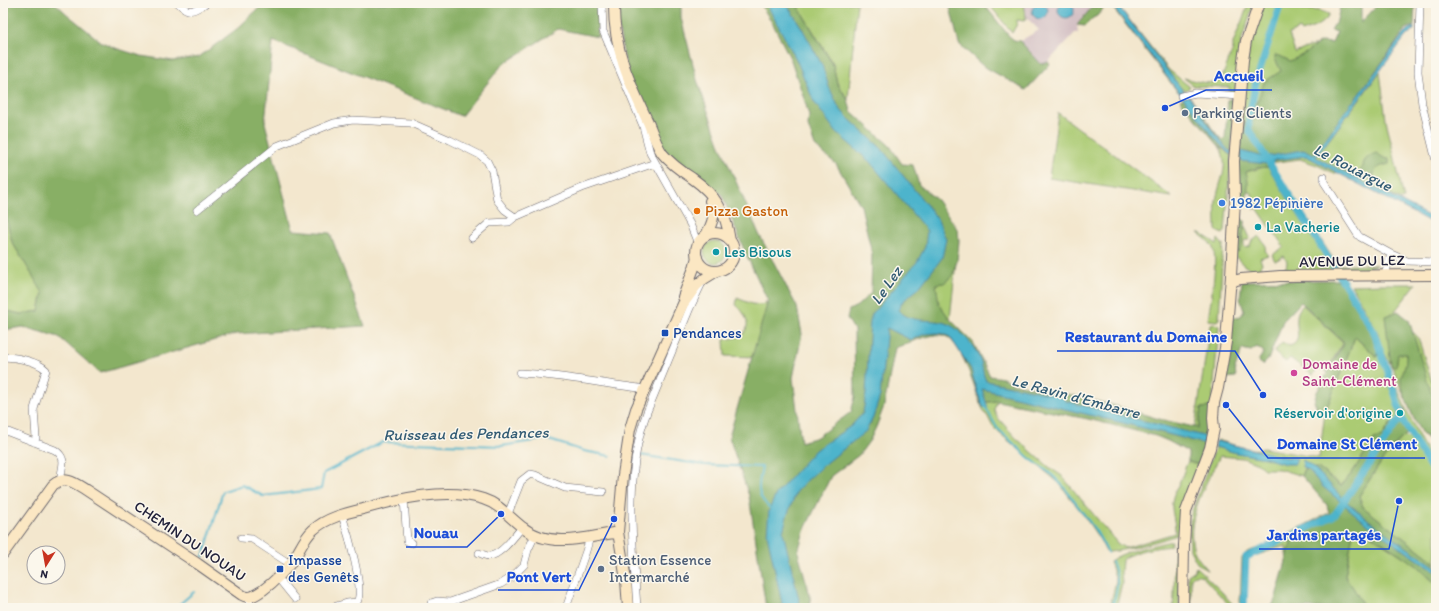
<svg xmlns="http://www.w3.org/2000/svg" width="1439" height="611" font-family="Itim,sans-serif">
<style>
.industrial{fill:#d2bec2}
.green{fill:#abcb73;stroke:#667657}
.forest{fill:#88af65;stroke:#556850}
.water{fill:#4db4cc;stroke:#386b84}
.lines{fill:none;stroke-linecap:round;stroke-linejoin:round}
.stream{stroke:#4db4cc;stroke-width:2}
.canal{stroke:#4db4cc;stroke-width:7}
.street-casing{stroke:#6b676e;stroke-width:8}
.secondary-casing{stroke:#6b676e;stroke-width:12}
.street{stroke:#fff;stroke-width:7}
.secondary{stroke:#fbe7c3;stroke-width:10}
.service-dot{fill:#5c6f8a;stroke:#fbf7ec;stroke-width:1.5}
.shop-dot{fill:#3f7fe0;stroke:#fbf7ec;stroke-width:1.5}
.food-dot{fill:#e8710a;stroke:#fbf7ec;stroke-width:1.5}
.culture-dot{fill:#0f9aa8;stroke:#fbf7ec;stroke-width:1.5}
.transit-dot{fill:#1a4fb4;stroke:#fbf7ec;stroke-width:1.5}
.hotel-dot{fill:#d1479c;stroke:#fbf7ec;stroke-width:1.5}
.labels{text-anchor:middle;stroke-width:3;stroke-linejoin:round;paint-order:stroke}
.service-label{font-size:15px;fill:#4e5e75;stroke:#fbf7ec;text-anchor:start}
.shop-label{font-size:15px;fill:#366cbe;stroke:#fbf7ec;text-anchor:start}
.food-label{font-size:15px;fill:#c56008;stroke:#fbf7ec;text-anchor:start}
.culture-label{font-size:15px;fill:#0d838f;stroke:#fbf7ec;text-anchor:start}
.street-label{font-size:15px;fill:#22223b;stroke:#fbf7ec}
.transit-label{font-size:15px;fill:#164399;stroke:#fbf7ec;text-anchor:start}
.hotel-label{font-size:15px;fill:#b23c85;stroke:#fbf7ec;text-anchor:start}
.water-label{font-size:16px;font-style:italic;fill:#335c75;stroke:#fbf7ec}
.leader{fill:none;stroke:#1d4ed8;stroke-width:1.5}
.callout-dot{fill:#1d4ed8;stroke:#fbf7ec;stroke-width:1.5}
.callout-label{font-size:16px;text-anchor:middle;font-weight:bold;fill:#1d4ed8;stroke:#fbf7ec;stroke-width:3;stroke-linejoin:round;paint-order:stroke}
</style>
<rect width="100%" height="100%" fill="#fbf7ec"/>
<filter id="ink" filterUnits="userSpaceOnUse"><feTurbulence type="fractalNoise" baseFrequency=".025" numOctaves="2"/><feDisplacementMap in="SourceGraphic" scale="8" xChannelSelector="R" yChannelSelector="G"/><feConvolveMatrix kernelMatrix="1 2 1 2 8 2 1 2 1" color-interpolation-filters="sRGB"/></filter>
<filter id="wash" filterUnits="userSpaceOnUse"><feTurbulence type="fractalNoise" baseFrequency=".012" numOctaves="4" result="noise"/><feDisplacementMap in="SourceGraphic" scale="16" xChannelSelector="R" yChannelSelector="G"/><feGaussianBlur stdDeviation="0.9" result="paint"/><feColorMatrix in="noise" values="0 0 0 0 0 0 0 0 0 0 0 0 0 0 0 0 0 1.4 0 .05"/><feComposite in="paint" operator="in"/></filter>
<g filter="url(#wash)">
<rect width="100%" height="100%" fill="#f3e7ce"/>
<path class="industrial" d="M1024,3H1096L1077,24L1078,33H1075L1048,62L1042,65L1020,41L1039,30L1026,17Z"/>
<path class="green" d="M796,3H857L848,99L837,83L833,64Z
M988,3H1024L1026,17L1024,21L1017,20V24L1012,33Z
M1109,3H1116L1169,70L1190,87L1186,90L1183,89L1177,91Z
M1249,3H1254L1241,42L1235,92H1230L1229,87L1194,86L1184,78C1196,81 1209,86 1221,80L1233,49V43Z
M1264,3H1302V9L1321,11L1329,14L1326,20L1315,27L1301,32L1299,29L1289,34L1295,53L1309,47L1326,43L1250,121L1242,124L1246,70L1250,44Z
M1380,72L1386,120L1404,199L1401,200L1349,175L1316,157Z
M1058,113L1172,197L1049,178Z
M1219,146C1224,149 1226,153 1231,155L1225,231L1223,234L1218,232L1216,230C1216,220 1215,210 1216,201C1219,180 1231,167 1219,146Z
M1306,156L1336,172L1335,174L1317,165L1300,159L1269,163L1281,158Z
M1272,163L1337,265H1376C1365,271 1347,273 1334,269L1269,165Z
M1264,167H1268L1333,271L1284,272L1283,268H1286L1287,262L1284,256L1275,261L1272,255L1284,247L1257,208L1254,209L1253,207L1256,205L1253,200L1252,193L1245,191L1246,172Z
M3,205L12,242L43,292L39,311L21,314L3,310Z
M1245,221V227L1250,238L1249,240H1245L1244,241V246L1246,248L1250,246L1251,242L1259,236L1266,246L1265,250L1268,255L1260,258L1262,264L1260,266L1261,271C1248,270 1240,265 1234,252L1241,248Z
M1198,233H1200L1217,244L1218,239L1223,245L1219,319L1217,321L1208,320C1210,305 1219,257 1212,246C1209,241 1203,237 1198,233Z
M704 252a11 11 0 1 1 22 0a11 11 0 1 1-22 0Z
M956,262L950,319L920,293Z
M1382,284H1416L1395,311L1400,319L1418,337L1429,373L1436,392V441L1427,439L1422,434L1417,424L1401,389L1393,369L1381,347L1378,333L1351,285Z
M737,298L752,304L762,305L766,301L767,318L760,357L725,356L724,340C730,339 737,338 742,335C753,326 744,311 736,305Z
M1303,305L1343,342L1326,372L1318,367L1313,375L1290,358L1286,362L1274,352L1282,343L1290,346C1307,341 1288,318 1303,305Z
M1212,324L1219,325L1212,407L1201,408L1198,428L1195,427L1210,325Z
M1355,337L1377,357L1379,353L1382,363L1390,371L1406,409L1421,441L1436,466V475L1404,422L1403,419L1405,409L1397,408L1398,420L1395,424H1390L1382,437L1374,439L1352,473L1341,486L1318,468L1303,470L1302,476L1279,469H1264L1258,464L1243,458L1220,456C1207,481 1186,517 1193,547C1195,556 1202,563 1208,570L1206,569L1197,563L1190,550L1189,533L1191,514L1218,440C1228,443 1254,453 1263,448L1319,458L1325,412Z
M997,401L994,410L998,418L1016,438L1049,467L1062,476L1118,544L1125,548L1175,533C1176,522 1171,513 1172,502C1173,494 1177,488 1180,481C1183,475 1185,467 1188,461L1195,464H1199L1184,500L1182,511L1179,534C1168,539 1117,553 1106,552L1100,540L1082,513L1059,483L998,432L993,427L987,415L985,414L980,403Z
M1403,437L1411,438L1436,479V563L1363,507L1359,496L1384,458Z
M1353,533L1369,534L1416,565L1436,584V608H1358L1362,603L1345,576Z
M1287,536L1291,544L1287,558L1286,554V546L1275,549L1249,558L1248,560L1245,608H1243L1240,602L1242,558L1247,552L1261,547V549Z
M1172,541L1170,546C1154,548 1135,550 1122,560L1121,573L1122,583L1116,608H1110L1116,580L1110,561C1123,551 1155,545 1172,541Z
M1176,541H1179V608H1173L1174,594L1175,545Z
M1196,567L1221,591L1236,608H1232L1202,576C1198,574 1194,574 1191,578V608H1188V575L1194,571Z"/>
<path class="forest" d="M3,3H55L67,14L100,41L115,48L141,56L173,61L199,57L238,28L260,7L262,3H597L598,37L558,29L502,65L461,116L273,41L265,123L293,230L330,233L365,326L236,334L100,373L59,337L23,327L3,330V310L21,314L39,311L43,293L12,242L3,205Z
M614,3H681V18L697,80L719,143L759,234L797,307L802,334L793,378L801,442L817,437L851,412L855,397L854,330L847,318L849,310L857,306L871,293L872,254L861,206L836,164L815,146L808,126L809,116L806,105L791,60L774,26L760,3H796L833,65L837,83L848,100L851,111L890,146L902,164L913,165L919,185L937,200L958,230L959,241L957,261L952,276L944,283L936,284L939,304L950,319L973,342L990,376L1003,378L1012,383L1071,395L1113,405L1159,419L1198,428L1201,408L1212,407L1208,431L1199,464H1195L1188,461V452L1168,441L1156,436L1088,419L997,401L980,403C975,388 960,337 942,335C931,333 906,344 895,348L884,406L877,425L870,440L859,455L831,476L804,531L798,552L810,596L811,608H766L749,496L729,437L768,301L745,252L722,195L661,152L629,83Z
M949,3H983L1009,36L1014,40L1020,41L1041,64L1048,62L1050,64L1026,90L983,66L959,44Z
M1341,3H1361V23L1379,3H1415L1414,26L1405,29L1394,46L1314,156L1303,151L1265,159L1268,167L1257,168L1246,172C1250,183 1248,198 1242,207H1237V162L1240,150L1242,124L1250,121L1252,119L1264,82L1281,71L1275,59V55L1280,56L1290,61L1306,53L1320,42L1332,43L1337,32L1331,30L1337,20Z
M1099,4L1103,6V9L1097,16L1093,18L1085,26L1077,25L1093,6L1095,8Z
M1189,96L1202,111L1211,127L1222,140L1225,138L1228,99L1235,100L1231,155C1226,153 1224,149 1219,146L1180,100Z
M1376,153L1384,158L1389,159V164C1378,167 1375,167 1373,179L1359,178V171L1363,167C1363,159 1369,156 1376,153Z
M1236,218H1240L1245,221L1241,248L1238,252H1234Z
M1339,280C1348,294 1383,341 1377,357L1355,337L1325,412L1316,410V404L1314,402L1317,392L1344,342L1301,302L1283,321L1268,360L1263,365L1258,361L1264,352L1257,347L1251,351L1242,349L1235,369L1236,377L1225,378L1232,318L1241,316L1244,311L1240,298L1242,281Z
M1398,311L1409,320L1431,393L1436,398V440C1431,439 1426,438 1422,433C1416,427 1401,389 1401,381C1400,376 1403,374 1404,369C1406,365 1406,359 1406,354H1398L1397,363L1395,367L1391,366L1385,316Z
M1400,422L1404,426L1409,433C1391,443 1371,478 1359,496L1363,507L1436,563V584L1416,565L1369,534L1353,533L1345,576L1354,589L1362,603L1358,608H1271L1275,600L1291,544L1287,536L1260,549L1261,547L1329,513L1327,505L1302,476L1303,470L1318,468L1341,486L1352,473L1374,439L1382,437L1390,424L1397,425Z"/>
<path class="water" d="M1058 10a8 8 0 1 1 16 0a8 8 0 1 1-16 0Z
M766,3H786L802,28L822,65L829,87L839,108L848,118L881,148L937,218L946,239L942,258L918,289L903,301L898,310C912,324 928,318 945,323C959,327 973,344 979,357C983,365 982,373 986,381L1060,396L1066,401L1077,404L1207,437L1205,444L1160,432L982,389L988,408L983,407L977,392L971,369L950,337L945,334L937,333L925,334L911,340L887,328L880,396L873,418L866,431L819,469L797,490L787,516L783,532L801,608H783L767,534L769,510L776,494L815,450L851,426L863,413L866,394L870,321L872,314L917,262L925,247L927,231L870,162L836,132L814,102L796,59Z
M1110,3H1116L1181,88L1185,92L1196,105L1209,126L1228,150L1232,152V155L1228,153L1211,134Z
M1032 11a8 8 0 1 1 16 0a8 8 0 1 1-16 0Z
M1414,27V30L1406,36L1316,157L1436,220V225L1306,156L1276,160L1266,164L1240,161L1241,151L1264,157L1302,150L1307,151L1314,155L1351,103L1353,102L1406,31Z
M1216,441L1285,457L1297,458L1295,464H1285L1265,458L1236,453L1215,447Z
M1303,460C1321,471 1332,489 1347,502C1375,527 1406,547 1436,567V572L1373,529L1355,514L1322,486L1309,470L1302,467Z"/>
<g class="lines">
<path class="stream" d="M985,406L997,428L1028,457L1052,475L1064,487L1096,531L1108,553
M640,455L704,465L762,467C758,486 755,496 772,510
M224,491L242,485L263,496L321,489L324,473L383,442L502,446L546,439L584,451L611,456
M203,557L223,491
M1112,561C1120,581 1118,587 1112,608
M175,608L194,592"/>
<path class="canal" d="M1281,3L1256,82L1249,117V130L1373,330L1386,367
M1387,369L1404,423L1436,477
M1244,608L1246,557L1333,516L1336,513L1401,417"/>
</g>
</g>
<g filter="url(#ink)">
<g class="lines">
<defs>
<path id="street" d="M178,3C190,15 193,11 206,3
M602,3L603,31L643,126L650,153L690,224L698,244
M1420,3L1418,72L1422,104L1436,161
M1181,96L1196,93L1240,96
M1324,177V182L1328,188L1358,235L1360,237L1391,254L1385,275
M197,210L277,146L334,123L353,120L411,123L450,140L480,155L487,161L492,171L497,200L505,210L515,217L582,188L655,163
M472,238L489,223L509,222L515,217
M1391,254L1407,261L1436,262
M3,357C15,357 38,361 46,370L34,409L36,438L34,442
M520,373C560,375 599,383 639,388L644,391
M3,430L55,450C69,460 60,467 61,480
M404,499L407,541L412,543
M508,514L521,481L530,474L535,475L565,488L603,492
M342,515C347,530 365,590 357,602
M241,538L252,539L290,564
M479,553C482,554 486,556 489,556C500,556 516,535 522,527
M278,578L295,599
M249,598L250,608
M329,608L347,603L357,602
M431,608V603L437,601L450,602L501,584L512,577L524,565L528,550L535,535
M566,608L586,551L590,537
M637,608C633,544 624,473 647,412L690,308L702,283"/>
<path id="secondary" d="M614,3C613,48 629,82 648,122C652,132 656,144 662,153C670,163 681,171 692,178C716,195 726,212 730,241
M696 252a19 19 0 1 1 38 0a19 19 0 1 1-38 0Z
M706,235C712,224 717,213 710,201
M1230,288L1233,281L1241,279L1280,276L1436,275
M683,297L694,268L697,257
M3,554L53,485C65,475 75,483 86,490L198,564L242,595C250,600 255,595 263,590C275,581 284,572 293,560C300,550 304,538 313,530C326,518 346,513 363,509C398,499 447,487 483,499C499,504 509,517 522,527C549,549 586,538 618,532
M628,608L626,580L618,532L623,475L630,429L636,409L683,304L696,286L704,279L717,271
M1183,608L1184,545L1186,511L1210,448L1214,429L1213,418L1214,403L1218,388L1226,342L1231,276L1235,200L1234,161L1243,60L1246,41L1259,3"/>
</defs>
<use href="#street" class="street-casing"/>
<use href="#secondary" class="secondary-casing"/>
<use href="#street" class="street"/>
<use href="#secondary" class="secondary"/>
</g>
</g>
<g class="service-dot">
<circle cx="1185" cy="113" r="4"/>
<circle cx="601" cy="569" r="4"/>
</g>
<circle class="shop-dot" cx="1222" cy="203" r="4"/>
<circle class="food-dot" cx="697" cy="211" r="4"/>
<g class="culture-dot">
<circle cx="1258" cy="227" r="4"/>
<circle cx="716" cy="252" r="4"/>
<circle cx="1400" cy="413" r="4"/>
</g>
<g class="transit-dot">
<rect x="661" y="329" width="8" height="8" rx="2"/>
<rect x="276" y="565" width="8" height="8" rx="2"/>
</g>
<circle class="hotel-dot" cx="1294" cy="373" r="4"/>
<g class="labels">
<g class="service-label">
<text x="1193" y="118">Parking Clients</text>
<text x="609" y="565">Station Essence<tspan x="609" dy="17">Intermarché</tspan></text>
</g>
<g class="shop-label">
<text x="1230" y="208">1982 Pépinière</text>
</g>
<g class="food-label">
<text x="705" y="216">Pizza Gaston</text>
</g>
<g class="culture-label">
<text x="1266" y="232">La Vacherie</text>
<text x="724" y="257">Les Bisous</text>
<text x="1392" y="418" text-anchor="end">Réservoir d'origine</text>
</g>
<g class="street-label">
<text transform="translate(1352 261) rotate(-1)" y="5">AVENUE DU LEZ</text>
<text transform="translate(190 541) rotate(34)" y="5">CHEMIN DU NOUAU</text>
</g>
<g class="transit-label">
<text x="673" y="338">Pendances</text>
<text x="288" y="565">Impasse<tspan x="288" dy="17">des Genêts</tspan></text>
</g>
<g class="hotel-label">
<text x="1302" y="369">Domaine de<tspan x="1302" dy="17">Saint-Clément</tspan></text>
</g>
<g class="water-label">
<text transform="translate(1353 167) rotate(27)" y="6">Le Rouargue</text>
<text transform="translate(886 285) rotate(-55)" y="6">Le Lez</text>
<text transform="translate(1076 396) rotate(15)" y="6">Le Ravin d'Embarre</text>
<text transform="translate(466 433) rotate(-1)" y="6">Ruisseau des Pendances</text>
</g>
</g>
<path class="leader" d="M1165 108L1206 90H1272M1263 395L1235 351H1057M1226 405L1268 458H1425M501 514L467 547H406M1399 501L1389 549H1259M614 519L579 590H498"/>
<g class="callout-dot">
<circle cx="1165" cy="108" r="4"/>
<circle cx="1263" cy="395" r="4"/>
<circle cx="1226" cy="405" r="4"/>
<circle cx="501" cy="514" r="4"/>
<circle cx="1399" cy="501" r="4"/>
<circle cx="614" cy="519" r="4"/>
</g>
<g class="callout-label">
<text x="1239" y="81">Accueil</text>
<text x="1146" y="342">Restaurant du Domaine</text>
<text x="1347" y="449">Domaine St Clément</text>
<text x="436" y="538">Nouau</text>
<text x="1324" y="540">Jardins partagés</text>
<text x="539" y="582">Pont Vert</text>
</g>
<rect width="1439" height="611" fill="none" stroke="#fbf7ec" stroke-width="16"/>
<g transform="translate(46 565) rotate(191)"><circle r="19" fill="#fbf7ec" stroke="#a4a2a5"/>
<path d="M0-3L7 15L0 10L-7 15Z" fill="#c8321e"/>
<text y="-6" font-size="11" font-weight="bold" text-anchor="middle" fill="#22223b">N</text>
</g>
</svg>
